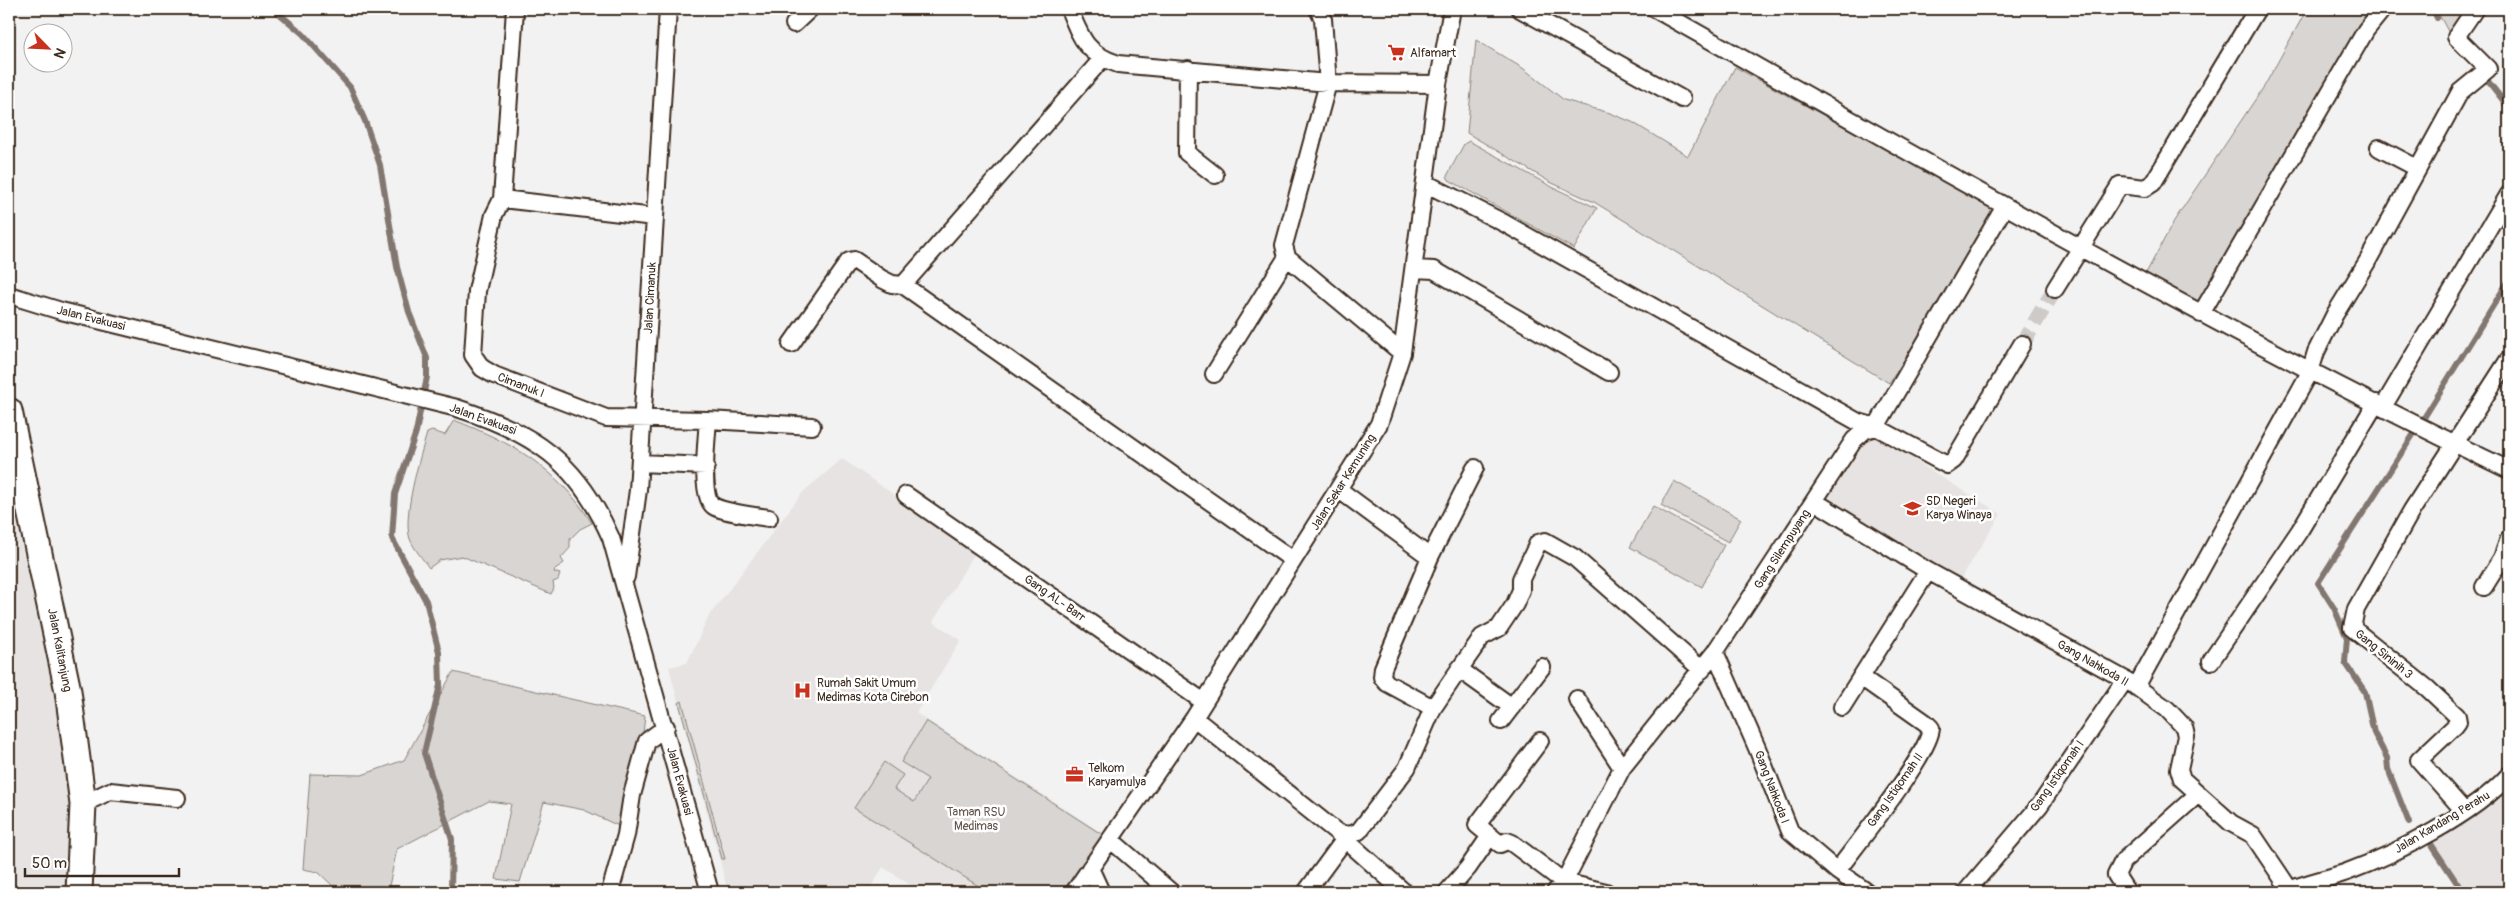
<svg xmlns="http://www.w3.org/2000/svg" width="2518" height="901" font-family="Pangolin,sans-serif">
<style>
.built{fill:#e6e3e2}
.green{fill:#d8d5d2;stroke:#8a8078}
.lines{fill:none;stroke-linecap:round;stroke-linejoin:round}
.stream{stroke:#827770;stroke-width:6}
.minor-tunnel{stroke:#cecac8;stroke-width:16;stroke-dasharray:16 8;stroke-linecap:butt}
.minor-casing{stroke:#3b2a1e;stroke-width:20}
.primary-casing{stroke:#3b2a1e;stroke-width:29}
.minor{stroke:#fff;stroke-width:16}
.primary{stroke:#fff;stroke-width:25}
.labels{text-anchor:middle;stroke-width:5;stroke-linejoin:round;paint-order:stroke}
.poi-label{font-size:12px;fill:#3b2a1e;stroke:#fff;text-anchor:start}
.street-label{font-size:12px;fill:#3b2a1e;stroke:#fff}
.park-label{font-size:12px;fill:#62554b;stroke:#fff}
</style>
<rect width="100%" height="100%" fill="#f3f2f2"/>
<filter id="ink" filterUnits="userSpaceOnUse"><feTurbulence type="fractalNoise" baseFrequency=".02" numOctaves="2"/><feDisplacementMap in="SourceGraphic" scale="10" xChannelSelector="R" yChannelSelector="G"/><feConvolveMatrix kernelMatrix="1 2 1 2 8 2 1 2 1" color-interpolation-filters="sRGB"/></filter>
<g filter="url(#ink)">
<path class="built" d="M1868,431L2001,514L1957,585L1824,502Z
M842,459L976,551L933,622L961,640L916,713L1110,838L1071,892H921L883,867L868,892H728L669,667L687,663L709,616L803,492Z
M9,489L52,684L68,786L70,830L65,892H9L15,810L9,792Z
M2508,793L2509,892H2464L2431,843Z"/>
<path class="green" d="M2307,9H2371L2201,306L2145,275L2174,221L2265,85Z
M2436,9H2468L2450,35Z
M1476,40L1524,69L1564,100L1610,113L1632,122L1688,156L1735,67L1995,209L1942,302L1889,383L1594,202L1550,182L1467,133Z
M1469,141L1552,187L1597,208L1574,249L1449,180L1447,176L1464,144Z
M454,420C515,444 556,467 592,523L580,529L570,539V548L561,558L564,563L555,569L554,572L560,574L558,580L553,582L554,588L551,594L462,556L440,560L429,568C423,559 414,549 410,539C402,516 420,457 427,433L432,431L445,435Z
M1674,481L1741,519L1728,542L1661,505Z
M1653,506L1724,545L1702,587L1630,547Z
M453,672L645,716L642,742L623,828L584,810L544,802L520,882L496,879L511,804L489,801L397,849L389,886H333L318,872L303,869L310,774L362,775L404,760Z
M682,701L725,859H722L679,703Z
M926,721L1109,839L1070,892H988L854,808L884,762L903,775L894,789L914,802L928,779L901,762Z
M9,792L15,810L9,890Z"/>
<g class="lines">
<path class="stream" d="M274,9L303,34L350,87L365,121L380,165L397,267L409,312L427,358V377L416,432L395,494L392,538L426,601L439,652L440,685L424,753L452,839L451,892
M2433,9L2437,18
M2484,76L2509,108
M2422,421L2509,280
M2409,823L2388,769L2387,758L2374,733L2365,692L2345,662L2347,638L2334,608L2318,583L2415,432
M2431,844L2463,892"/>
<path class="minor-tunnel" d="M2022,344L2055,289"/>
<defs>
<path id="minor" d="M515,9L502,199L654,217
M1069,9C1081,38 1086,54 1118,64L1328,83L1438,84
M1318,9L1323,19L1328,83L1284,245L1287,257L1293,262L1402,353
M1520,9L1682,99
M1655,9C1937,168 2217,330 2509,470
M794,24L810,9
M1188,69L1187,153L1215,175
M2379,148L2417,168
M1425,183L1504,223L1858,422L1876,427L1947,465L1954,460L2022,344
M502,199L494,215L477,291L473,355L482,368L494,375L606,418L708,420L812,426
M1414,269L1434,270L1609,372
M903,285L1293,560
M2055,289L2120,185L2145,188L2153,183L2257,9
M9,295L61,311L457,408C534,433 577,461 611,538L710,892
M2201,314L2366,30L2383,9
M791,344L849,261L854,260L882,279L892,284L903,285L1102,59
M1214,374L1287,257
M2383,407L2509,194
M708,420C707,436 699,500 715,507C731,514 752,515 769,518
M640,463L706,466
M1338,489L1430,557L1475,468
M906,495L1204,702
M1814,501L1928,571L2131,683L2167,709L2184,727L2186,736L2179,769L2182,779L2231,823L2253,835L2290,890
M1430,557L1383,668L1382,677L1387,683L1433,708
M2509,565L2502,558L2509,539
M626,577L638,490L668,9
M2484,587L2502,558
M1715,652L1757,748L1790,831L1837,871L1867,892
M2211,661L2300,530L2376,403
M1459,669L1512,707
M2136,687L2310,372L2316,352L2335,314L2367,262L2460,92L2488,69L2456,37L2475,9
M1577,699L1622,768
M1842,707L1928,571
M1194,718L1338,833L1350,835L1359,831L1407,768L1433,708L1456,674L1482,637L1499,628L1515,604L1521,590V579L1538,543L1545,541L1575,558L1702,670
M1501,721L1542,667
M1540,741L1477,825L1500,844L1507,841L1512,843L1564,882L1606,892
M83,804L110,791L177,798
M2464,811L2419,760L2455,726L2458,722L2457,716L2427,688L2352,628L2356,609L2412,510L2509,359
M1338,833L1404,892
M1112,841L1171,892
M1090,868L1101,892
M1837,871C1856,845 1930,754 1931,728L1926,723L1861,677
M610,892L626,835L632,795L647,741L666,727
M1074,892L1194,718L1379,424L1402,353L1438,84L1452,9
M1306,892L1345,839
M1447,892L1468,868L1490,836
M1555,892L1564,882L1622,768L1715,652L1854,440L1865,430L1876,427L2005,206
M1966,892L2040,805L2125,680
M2127,892L2116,875L2123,861L2197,795
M2285,892C2304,883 2327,879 2347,872C2396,854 2474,814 2509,775"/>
<path id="primary" d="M9,411L68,691L83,804L79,892"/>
</defs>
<use href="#minor" class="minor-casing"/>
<use href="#primary" class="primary-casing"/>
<use href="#minor" class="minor"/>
<use href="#primary" class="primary"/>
</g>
</g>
<defs>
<symbol id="supermarket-bare" viewBox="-9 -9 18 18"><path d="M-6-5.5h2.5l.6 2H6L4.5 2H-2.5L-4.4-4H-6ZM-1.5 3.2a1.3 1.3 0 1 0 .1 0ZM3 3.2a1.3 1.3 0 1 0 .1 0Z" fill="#c8321e" stroke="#fff" stroke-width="2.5" paint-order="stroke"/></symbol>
<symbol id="school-bare" viewBox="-9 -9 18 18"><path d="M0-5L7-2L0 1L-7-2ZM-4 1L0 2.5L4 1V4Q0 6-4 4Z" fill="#c8321e" stroke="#fff" stroke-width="2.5" paint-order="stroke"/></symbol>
<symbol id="hospital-bare" viewBox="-9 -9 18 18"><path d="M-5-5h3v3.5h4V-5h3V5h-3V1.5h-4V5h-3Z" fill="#c8321e" stroke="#fff" stroke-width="2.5" paint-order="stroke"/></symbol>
<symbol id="office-bare" viewBox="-9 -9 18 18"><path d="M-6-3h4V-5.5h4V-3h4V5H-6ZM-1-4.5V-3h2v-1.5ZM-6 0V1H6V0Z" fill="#c8321e" stroke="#fff" stroke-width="2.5" paint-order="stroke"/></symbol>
</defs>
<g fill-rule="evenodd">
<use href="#supermarket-bare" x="1384" y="40" width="25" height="25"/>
<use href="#school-bare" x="1900" y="496" width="25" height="25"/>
<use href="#hospital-bare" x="790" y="678" width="25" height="25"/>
<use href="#office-bare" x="1062" y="762" width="25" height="25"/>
</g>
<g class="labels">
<g class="poi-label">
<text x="1410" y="57">Alfamart</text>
<text x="1926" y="505">SD Negeri<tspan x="1926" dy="14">Karya Winaya</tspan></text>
<text x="817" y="687">Rumah Sakit Umum<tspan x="817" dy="14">Medimas Kota Cirebon</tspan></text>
<text x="1088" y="772">Telkom<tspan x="1088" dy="14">Karyamulya</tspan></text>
</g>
<g class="street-label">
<text transform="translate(650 298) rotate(-87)" y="4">Jalan Cimanuk</text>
<text transform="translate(91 318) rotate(14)" y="4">Jalan Evakuasi</text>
<text transform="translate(521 385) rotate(21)" y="4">Cimanuk I</text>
<text transform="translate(483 419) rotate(20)" y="4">Jalan Evakuasi</text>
<text transform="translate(1343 482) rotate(-58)" y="4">Jalan Sekar Kemuning</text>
<text transform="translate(1782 549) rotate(-57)" y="4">Gang Silempuyang</text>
<text transform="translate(1055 598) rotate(35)" y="4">Gang AL- Barr</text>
<text transform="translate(60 650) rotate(79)" y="4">Jalan Kalitanjung</text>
<text transform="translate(2384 654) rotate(39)" y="4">Gang Sininih 3</text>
<text transform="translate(2093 663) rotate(30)" y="4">Gang Nahkoda II</text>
<text transform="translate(2057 776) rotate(-55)" y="4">Gang Istiqomah I</text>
<text transform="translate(680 781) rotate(75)" y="4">Jalan Evakuasi</text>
<text transform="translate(1772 787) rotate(69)" y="4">Gang Nahkoda I</text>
<text transform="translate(1895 790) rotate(-55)" y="4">Gang Istiqomah II</text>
<text transform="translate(2442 822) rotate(-31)" y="4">Jalan Kandang Perahu</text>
</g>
<g class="park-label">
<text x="976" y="816">Taman RSU<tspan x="976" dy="14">Medimas</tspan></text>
</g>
</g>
<rect width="2518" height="901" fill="none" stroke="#fff" stroke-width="30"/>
<rect x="15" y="15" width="2488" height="871" fill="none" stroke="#3b2a1e" stroke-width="2" filter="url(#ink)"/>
<g transform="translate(48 48) rotate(114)"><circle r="24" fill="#ffffff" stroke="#b1aaa5"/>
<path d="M0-4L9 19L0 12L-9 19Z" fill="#c8321e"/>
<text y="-8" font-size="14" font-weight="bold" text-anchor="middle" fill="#3b2a1e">N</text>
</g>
<path d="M25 868v8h154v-8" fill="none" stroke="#3b2a1e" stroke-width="2.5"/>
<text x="32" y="868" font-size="15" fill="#3b2a1e" stroke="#ffffff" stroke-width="4" paint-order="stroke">50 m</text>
</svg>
